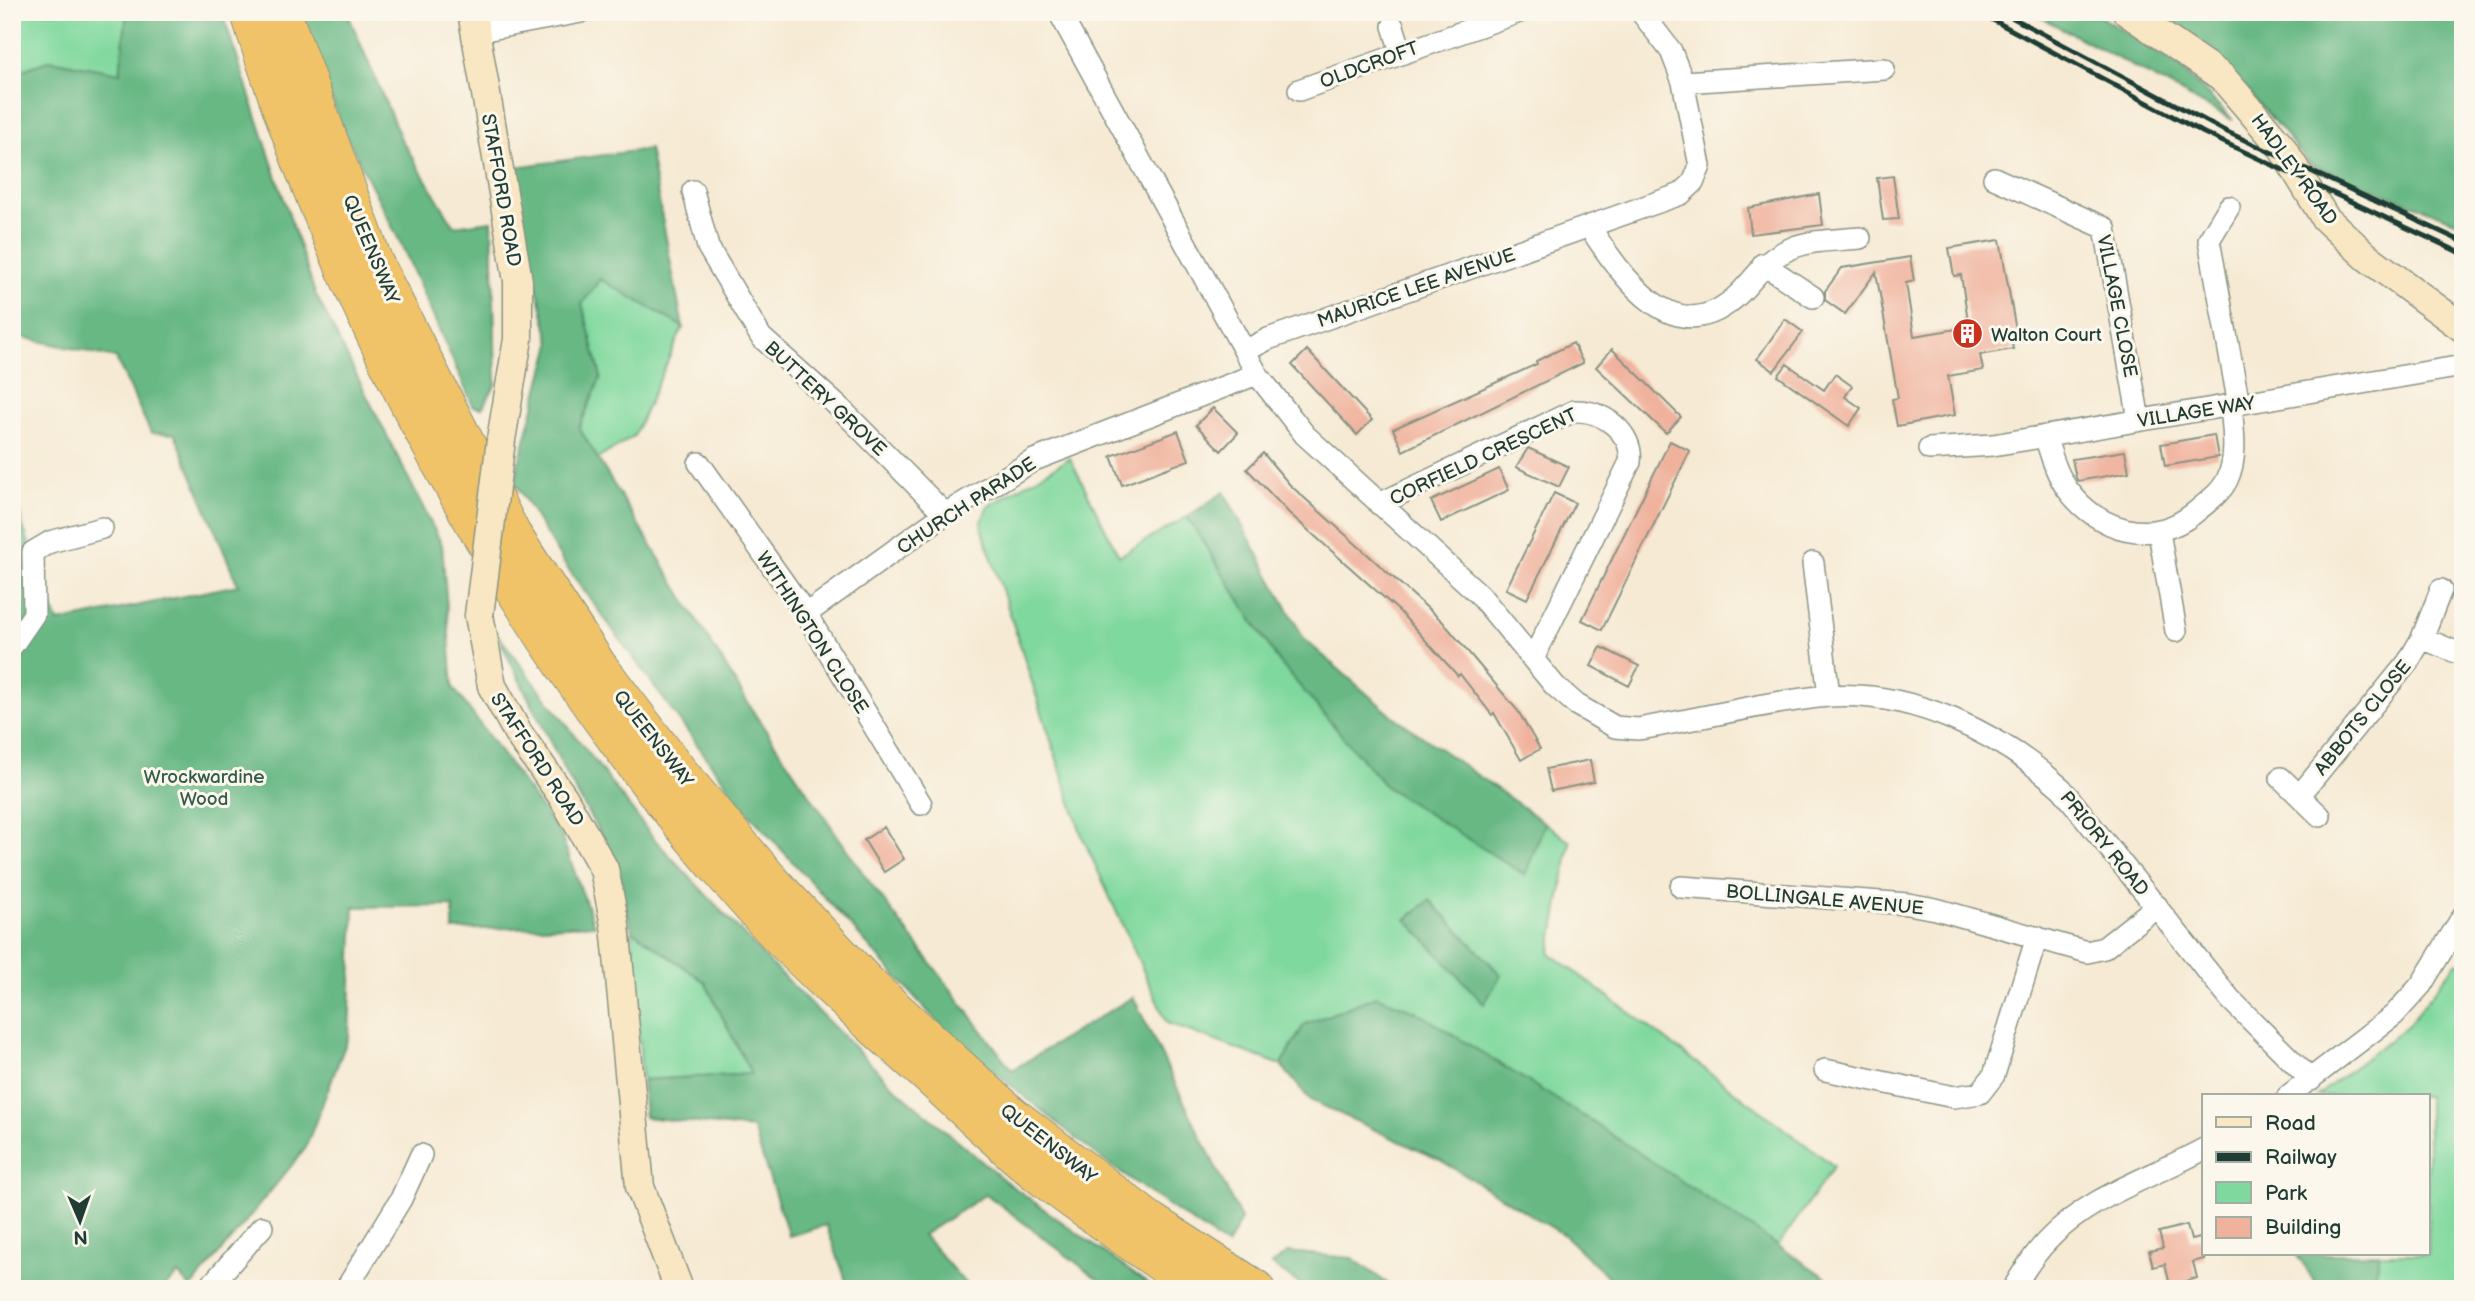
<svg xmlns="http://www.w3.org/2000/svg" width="2475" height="1301" font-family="'Balsamiq Sans',sans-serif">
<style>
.green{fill:#7fd89d;stroke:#4f8a68;stroke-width:2}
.forest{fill:#67b884;stroke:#437a5c;stroke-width:2}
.building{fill:#f0b29d}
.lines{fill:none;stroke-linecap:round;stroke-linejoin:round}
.street-casing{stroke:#8a9484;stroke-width:24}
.secondary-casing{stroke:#8a9484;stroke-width:31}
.highway-casing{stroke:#8a9484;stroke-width:39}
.street{stroke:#fff;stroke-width:21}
.secondary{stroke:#f9e7c3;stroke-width:28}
.highway{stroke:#f1c369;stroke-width:37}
.rail{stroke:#1f3d34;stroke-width:5}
.secondary-bridge-casing{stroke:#8a9484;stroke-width:31;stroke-linecap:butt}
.secondary-bridge{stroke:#f9e7c3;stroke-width:28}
.labels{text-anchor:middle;stroke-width:6;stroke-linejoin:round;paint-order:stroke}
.street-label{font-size:19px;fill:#1f3d34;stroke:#fbf7ec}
.poi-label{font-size:19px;fill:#1f3d34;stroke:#fbf7ec;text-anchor:start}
.park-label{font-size:19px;fill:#325c49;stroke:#fbf7ec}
</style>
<rect width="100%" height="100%" fill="#fbf7ec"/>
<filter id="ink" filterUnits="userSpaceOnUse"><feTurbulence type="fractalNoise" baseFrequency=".0143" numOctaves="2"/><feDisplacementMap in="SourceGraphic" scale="14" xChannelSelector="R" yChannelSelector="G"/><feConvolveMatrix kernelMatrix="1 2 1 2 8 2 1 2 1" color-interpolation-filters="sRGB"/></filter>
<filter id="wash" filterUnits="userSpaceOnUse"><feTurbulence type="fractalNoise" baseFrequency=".00686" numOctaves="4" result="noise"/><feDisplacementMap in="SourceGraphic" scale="28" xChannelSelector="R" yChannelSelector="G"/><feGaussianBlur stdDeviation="1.57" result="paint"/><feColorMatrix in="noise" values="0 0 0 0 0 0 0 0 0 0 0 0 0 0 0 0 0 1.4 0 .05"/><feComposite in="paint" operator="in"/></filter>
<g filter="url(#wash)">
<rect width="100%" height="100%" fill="#f6ead4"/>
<path class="green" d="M12,12H127L120,74L50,60L12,74Z
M600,279L683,327L634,436L597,459L579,428L601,377L582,304Z
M1070,458L1119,556L1187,517L1279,662L1524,874L1545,823L1570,842L1550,953L1834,1166L1778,1246L1579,1114L1415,1011L1376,996L1304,1025L1281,1065L1167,1023L1082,836L981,525L987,507Z
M632,930L705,982L751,1074L642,1080Z
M2457,962L2463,965V1289H2320L2296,1254H2428V1096H2317L2407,1026Z"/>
<path class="forest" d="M127,12H222L315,293L442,545L453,687L561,835L594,925L453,930V906L354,907L349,1035L305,1149L191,1288L178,1274L162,1289H12V477L22,524L58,622L238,585L175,434L151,433L116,358L12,335V74L50,60L120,73Z
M302,12H347L401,139L454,226L492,221L496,384L482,408L473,406L402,246L339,121Z
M2031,12H2093L2179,66L2233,120Z
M2142,12H2463V224L2310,164L2244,86Z
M649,149L683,327L600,279L582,304L601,377L579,428L756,716L865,876L1012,1070L1133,997L1241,1219L1227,1246L1108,1164L951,1037L743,807L563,562L514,481L551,344L507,168Z
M1224,492L1304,639L1389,713L1545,823L1525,875L1386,787L1279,662L1187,517Z
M495,631L655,840L772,965L895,1088L1005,1181L1155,1289H1111L986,1194L923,1235L970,1289H874L847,1283L826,1225L789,1236L753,1129L645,1117L642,1080L751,1074L705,982L632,930L611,853L570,781Z
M1430,900L1501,975L1484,1004L1406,919Z
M1376,996L1415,1011L1588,1119L1843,1289H1621L1564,1235L1440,1160L1310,1100L1281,1065L1304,1025Z
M1288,1252L1352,1258L1395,1289H1307L1272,1265Z
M2296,1254H2380L2370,1289H2320Z"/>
<g id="blocks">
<path class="building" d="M1893,176L1899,219L1883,220L1877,178Z
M1819,194L1823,225L1751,234L1748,208Z
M2000,240L2016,331L2010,332L2013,349L1980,355L1983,370L1948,376L1955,415L1897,426L1892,399L1898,398L1876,272L1845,314L1825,300V291L1842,268L1910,257L1914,281L1906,283L1914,336L1969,327L1961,275L1954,276L1949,248Z
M1785,319L1803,332L1774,371L1757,359Z
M1573,343L1583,363L1403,451L1393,429L1537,364L1536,361Z
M1612,349L1681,417L1666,433L1596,367Z
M1307,350L1372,420L1357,435L1292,365Z
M1787,364L1824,390L1835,374L1852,386L1845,397L1861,408L1849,426L1778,376Z
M1213,408L1238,433L1221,451L1196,425Z
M1178,431L1189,460L1122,485L1111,456Z
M2214,435L2218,457L2165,466L2161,444Z
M1670,441L1690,451L1602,630L1582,620Z
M1528,448L1569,467L1559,487L1516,467Z
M2125,451L2129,472L2078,481L2076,478L2072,459Z
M1263,453L1290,485L1443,622L1518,711L1540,749L1521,760L1494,713L1492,715L1460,674L1458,676L1399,611L1289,513L1247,469Z
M1499,469L1509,490L1441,522L1431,501Z
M1554,493L1575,503L1527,599L1506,589Z
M1601,647L1639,666L1629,686L1591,666Z
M1590,760L1594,782L1551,791L1546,769Z
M884,827L904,859L884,872L864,840Z
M2187,1225L2191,1240L2204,1237V1259L2193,1262L2197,1278L2170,1285L2165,1264L2153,1267L2149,1251L2163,1248L2159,1232Z"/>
</g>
</g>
<g filter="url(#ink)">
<use href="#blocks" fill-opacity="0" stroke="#8a9484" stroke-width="2"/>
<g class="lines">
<defs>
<path id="street" d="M1059,12L1257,374L1305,435L1479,594L1555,686L1577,705L1615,727L1638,729C1701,719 1764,702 1828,696C1913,690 2001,734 2062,789L2230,999L2311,1080
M1393,26L1401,52
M474,32L581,12
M1683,82L1884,69
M1299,90L1519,12
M1994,178L2105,228L2139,420
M693,191L708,247L761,337L841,409L945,514
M2229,207L2209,240L2239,405
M1589,226C1622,277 1676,357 1740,293C1759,274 1765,259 1792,248C1811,240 1839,240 1860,238
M1763,264L1813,297
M1245,351L1268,339L1681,194L1693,183L1700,166L1683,82L1671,51L1641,12
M2045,436C2051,454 2056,474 2068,490C2098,530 2151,547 2193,514C2205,504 2220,494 2227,480C2238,457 2233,430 2231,406
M1929,449L1993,445L2463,366
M699,463L806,614L921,804
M1379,504L1574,411C1602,409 1634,433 1630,462L1533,659
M2159,532L2176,631
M1813,563L1829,696
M806,614L945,514L1034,460L1257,374
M2422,638L2463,655
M12,646L34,614L33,552L50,542L102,528
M2281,778L2320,816
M2300,795L2408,662L2422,638L2441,590
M1681,887L1908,904L1936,909L2087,952L2104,948L2157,906
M1825,1070L1954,1097L1980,1093L1994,1075L2037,937
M2288,1096L2394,1015L2421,985L2463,916
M208,1289L262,1227
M346,1289L401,1199L421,1155
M2013,1289C2023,1272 2034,1254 2048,1240C2089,1196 2153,1177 2204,1149"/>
<path id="secondary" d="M472,12L518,281V339L501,440
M2127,12L2222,77L2281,146L2325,218L2367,257L2463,328
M479,615L492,686L518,733L563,797L604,869L615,925L640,1187L679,1289"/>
<path id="highway" d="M249,12C350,336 518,641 742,896C799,961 865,1019 930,1077C966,1110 1001,1145 1039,1175C1090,1215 1145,1251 1198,1289
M282,12L374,262L512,534L597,664L680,773L772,882L871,987L1012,1115L1149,1220L1256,1289"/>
</defs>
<use href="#street" class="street-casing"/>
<use href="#secondary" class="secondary-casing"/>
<use href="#highway" class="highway-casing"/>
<use href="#street" class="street"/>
<use href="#secondary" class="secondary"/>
<use href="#highway" class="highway"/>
<path class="rail" d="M1978,12L2204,133L2463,254
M2002,12L2223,130L2463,242"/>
<defs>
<path id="secondary-bridge" d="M479,615L501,440"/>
</defs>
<use href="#secondary-bridge" class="secondary-bridge-casing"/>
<use href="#secondary-bridge" class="secondary-bridge"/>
</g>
</g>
<defs>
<symbol id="building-disc" viewBox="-11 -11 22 22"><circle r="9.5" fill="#c8321e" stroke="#fbf7ec"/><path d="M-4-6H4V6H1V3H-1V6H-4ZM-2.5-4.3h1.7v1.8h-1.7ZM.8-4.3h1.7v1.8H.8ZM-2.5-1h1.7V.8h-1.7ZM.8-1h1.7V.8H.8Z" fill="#fff"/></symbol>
</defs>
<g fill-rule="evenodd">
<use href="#building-disc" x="1950" y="316" width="35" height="35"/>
</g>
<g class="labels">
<g class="street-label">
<text transform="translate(1369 64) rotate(-20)" y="7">OLDCROFT</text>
<text transform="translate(2295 169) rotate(54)" y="7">HADLEY ROAD</text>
<text transform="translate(502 190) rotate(80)" y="7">STAFFORD ROAD</text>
<text transform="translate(372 249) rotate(67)" y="7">QUEENSWAY</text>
<text transform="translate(1416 287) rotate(-19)" y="7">MAURICE LEE AVENUE</text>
<text transform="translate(2118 306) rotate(79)" y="7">VILLAGE CLOSE</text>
<text transform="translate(826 398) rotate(43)" y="7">BUTTERY GROVE</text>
<text transform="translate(2196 411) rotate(-9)" y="7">VILLAGE WAY</text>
<text transform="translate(1483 456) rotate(-25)" y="7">CORFIELD CRESCENT</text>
<text transform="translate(966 505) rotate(-33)" y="7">CHURCH PARADE</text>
<text transform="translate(813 632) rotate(57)" y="7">WITHINGTON CLOSE</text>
<text transform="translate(2362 717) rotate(-51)" y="7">ABBOTS CLOSE</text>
<text transform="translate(654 738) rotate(52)" y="7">QUEENSWAY</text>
<text transform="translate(538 759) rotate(57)" y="7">STAFFORD ROAD</text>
<text transform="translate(2105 843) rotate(51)" y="7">PRIORY ROAD</text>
<text transform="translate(1825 899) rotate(5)" y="7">BOLLINGALE AVENUE</text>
<text transform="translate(1049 1143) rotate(38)" y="7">QUEENSWAY</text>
</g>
<g class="poi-label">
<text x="1991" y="341">Walton Court</text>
</g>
<g class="park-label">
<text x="204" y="783">Wrockwardine<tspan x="204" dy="22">Wood</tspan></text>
</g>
</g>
<rect width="2475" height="1301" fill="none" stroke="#fbf7ec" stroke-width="42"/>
<rect x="2202" y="1094" width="228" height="161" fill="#fbf7ec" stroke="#a3ada2" stroke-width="2"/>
<rect x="2216" y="1117" width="35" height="10" fill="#f9e7c3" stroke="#a3ada2" stroke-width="2"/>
<text x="2265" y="1130" font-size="21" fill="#1f3d34">Road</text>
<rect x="2216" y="1152" width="35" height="10" fill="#1f3d34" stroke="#a3ada2" stroke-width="2"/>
<text x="2265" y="1164" font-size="21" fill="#1f3d34">Railway</text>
<rect x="2216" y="1182" width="35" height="21" fill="#7fd89d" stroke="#a3ada2" stroke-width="2"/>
<text x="2265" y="1200" font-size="21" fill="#1f3d34">Park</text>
<rect x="2216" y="1217" width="35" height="21" fill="#f0b29d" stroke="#a3ada2" stroke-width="2"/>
<text x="2265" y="1234" font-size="21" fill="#1f3d34">Building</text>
<g transform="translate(80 1221) rotate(178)" stroke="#fbf7ec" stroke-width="5" paint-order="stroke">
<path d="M0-5L12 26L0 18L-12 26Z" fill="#1f3d34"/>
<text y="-10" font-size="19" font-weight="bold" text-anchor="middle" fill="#1f3d34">N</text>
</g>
</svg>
